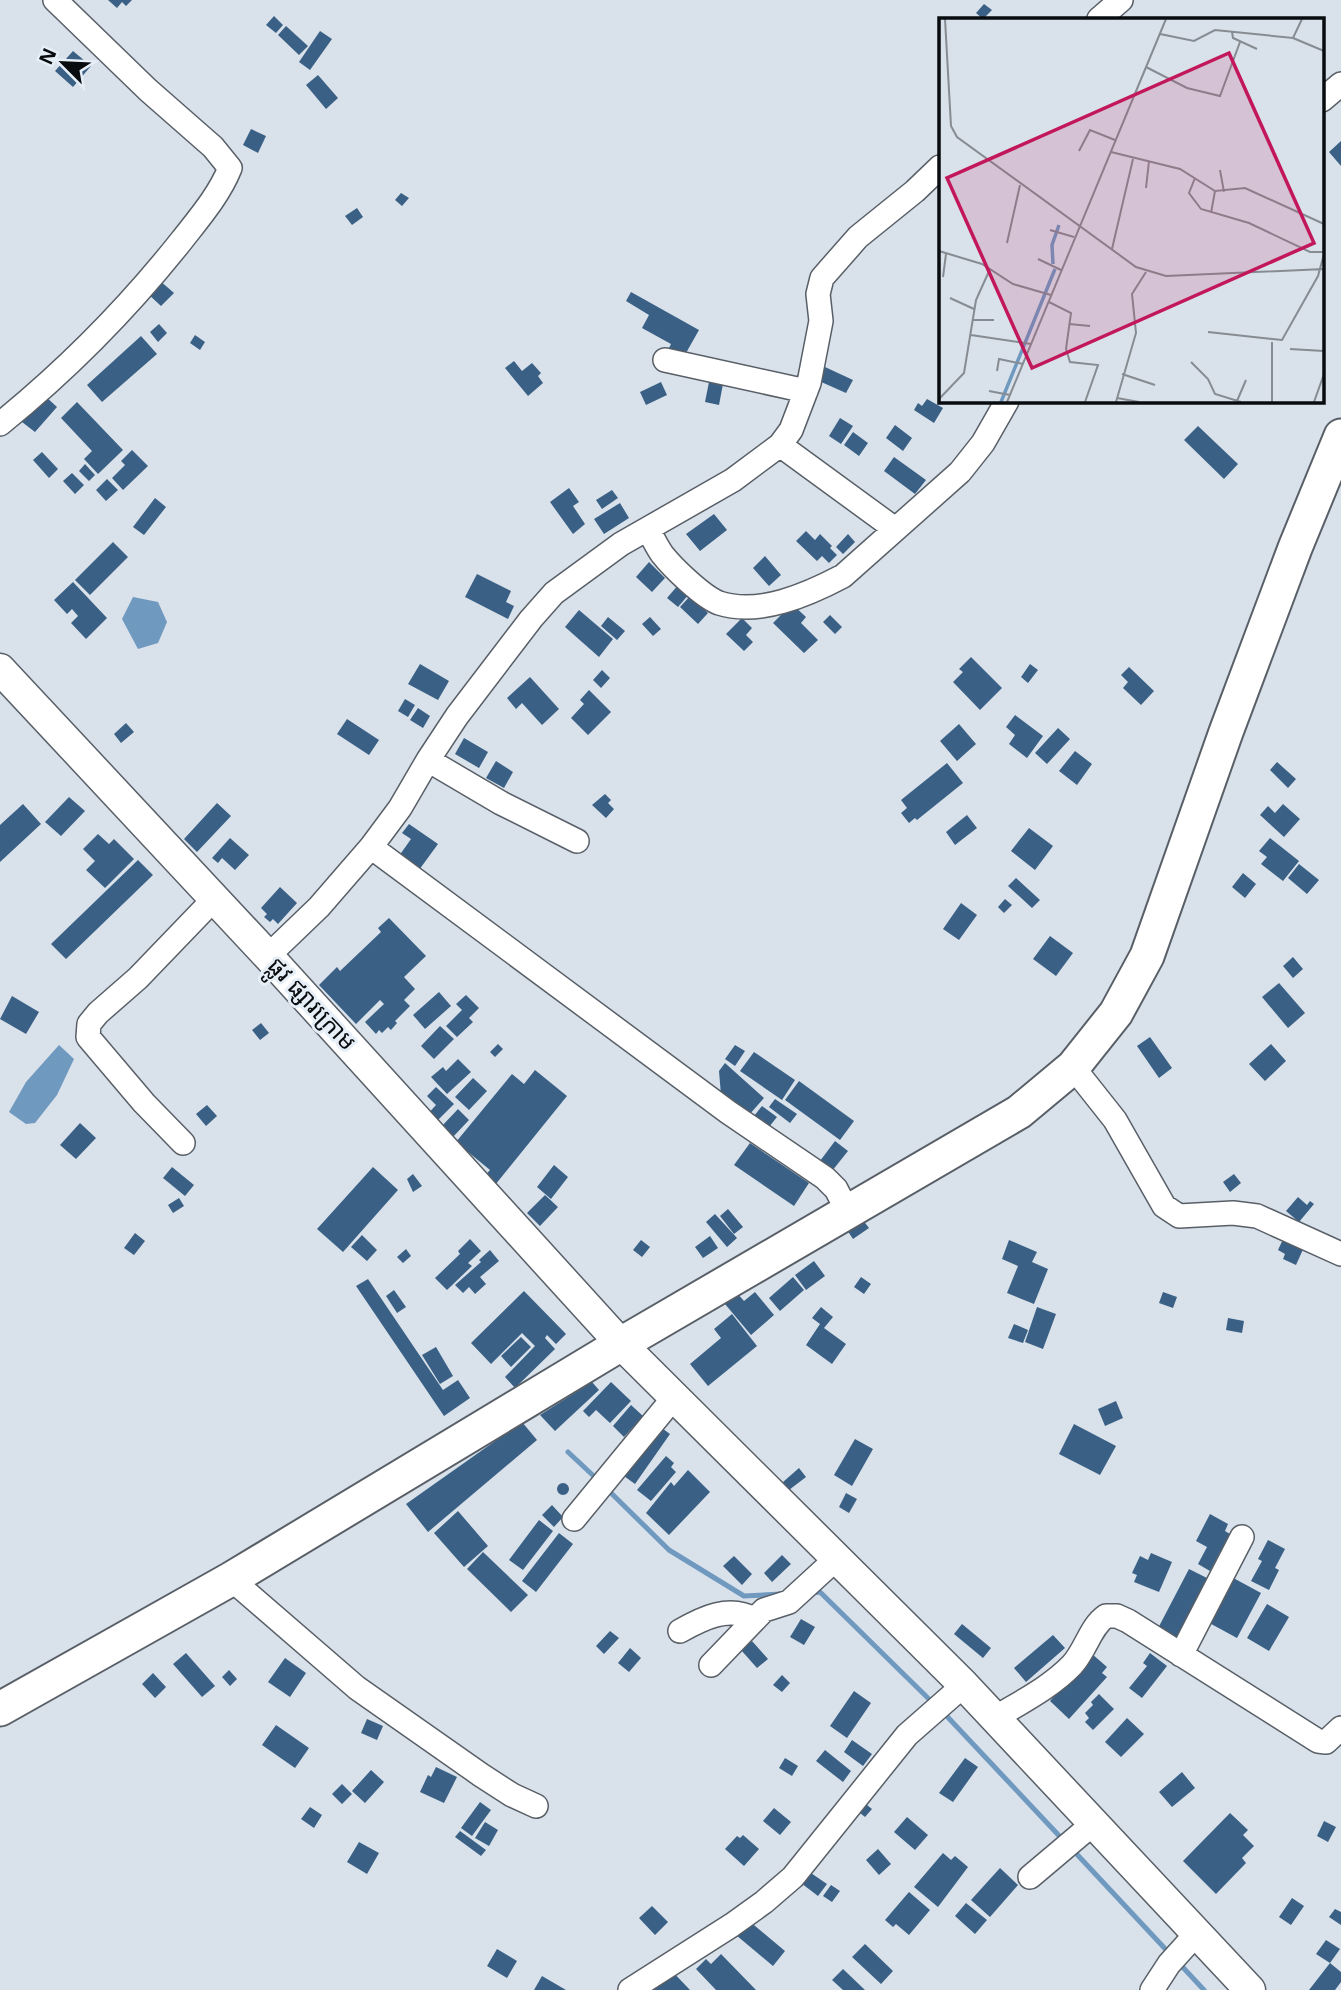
<svg xmlns="http://www.w3.org/2000/svg" width="1341" height="1990" font-family="Georgia,'Noto Sans Khmer',serif">
<style>
.water{fill:#7099c0}
.lines{fill:none;stroke-linecap:round;stroke-linejoin:round}
.stream{stroke:#7099c0;stroke-width:5}
.building{fill:#3a6185}
.minor-casing{stroke:#585f67;stroke-width:26}
.major-casing{stroke:#585f67;stroke-width:33}
.highway-casing{stroke:#585f67;stroke-width:37}
.minor{stroke:#fff;stroke-width:23}
.major{stroke:#fff;stroke-width:30}
.highway{stroke:#fff;stroke-width:33}
.labels{text-anchor:middle;stroke-width:6;stroke-linejoin:round;paint-order:stroke}
.street-label{font-size:24px;fill:#090c0f;stroke:#e6eff7}
.inset-river{fill:none;stroke:#7099c0;stroke-width:3.5}
.inset-road{fill:none;stroke:#868c92;stroke-width:2}
.view{fill:#c2185b;fill-opacity:0.15;stroke:#c2185b;stroke-width:3.5}
.inset-edge{fill:none;stroke:#090c0f;stroke-width:3.5}
</style>
<rect width="100%" height="100%" fill="#d9e1ea"/>
<path class="water" d="M133,597L158,602L167,622L158,643L138,649L122,619Z
M59,1045L74,1059L57,1095L35,1123L26,1124L9,1112L26,1082Z"/>
<g class="lines">
<path class="stream" d="M568,1452L599,1481
M606,1488L669,1550L744,1596L781,1594
M812,1593L820,1592L935,1705
M942,1711L1065,1842
M1072,1849L1170,1954
M1177,1961L1204,1990"/>
</g>
<path class="building" d="M108,0H132L126,6L122,2L117,8Z
M984,4L992,10L983,19L976,13Z
M274,16L283,25L276,33L266,25Z
M286,26L308,46L299,55L278,35Z
M320,31L332,39L310,70L299,62Z
M73,51L91,66L73,87L55,71Z
M318,75L338,98L326,109L306,85Z
M251,129L266,136L258,153L243,145Z
M1341,141V166L1329,152Z
M401,193L409,198L402,206L395,200Z
M357,208L363,217L352,225L345,216Z
M159,280L174,293L161,306L147,293Z
M631,292L699,330L686,353L683,351L680,357L668,350L671,344L642,328L649,315L626,301Z
M159,324L167,333L158,342L150,332Z
M195,335L205,342L200,350L190,343Z
M141,336L157,354L102,402L87,385Z
M514,361L522,371L532,363L541,373L538,376L543,383L528,396L505,368Z
M825,367L853,380L846,393L819,381Z
M661,382L667,395L646,405L640,392Z
M709,382L723,384L719,405L705,402Z
M45,396L57,407L35,432L22,422Z
M927,399L943,408L934,423L914,410L918,403L922,406Z
M77,402L123,450L98,474L84,459L92,451L61,418Z
M840,418L853,426L841,444L829,436Z
M895,425L912,438L903,451L886,438Z
M1198,426L1238,464L1224,479L1184,440Z
M853,432L868,443L859,456L844,445Z
M132,450L148,466L123,490L112,478L125,465L121,461Z
M42,452L58,469L49,478L33,460Z
M894,457L926,480L915,494L884,471Z
M85,464L95,475L89,481L79,471Z
M72,473L84,485L75,494L63,481Z
M107,479L118,490L106,501L96,490Z
M569,488L579,502L573,506L585,524L573,534L550,502Z
M612,490L618,498L602,509L596,500Z
M155,498L166,507L144,535L133,527Z
M620,503L629,518L604,534L594,519Z
M714,514L727,530L700,551L686,534Z
M806,531L815,540L820,534L832,546L830,548L837,555L829,563L822,556L817,561L796,541Z
M848,534L855,542L843,554L836,547Z
M113,542L128,557L90,595L75,580Z
M765,556L781,575L769,586L753,568Z
M649,562L665,578L652,592L636,577Z
M477,574L511,591L506,602L514,606L508,619L465,597Z
M73,582L107,618L86,639L71,623L78,616L72,609L67,614L54,600Z
M679,584L690,593L678,607L667,598Z
M690,596L708,613L698,624L680,607Z
M792,604L806,617L801,623L818,640L804,653L773,623Z
M579,610L613,639L599,657L565,627Z
M830,615L842,627L835,634L823,622Z
M608,617L625,631L617,640L601,626Z
M650,617L661,629L653,636L642,624Z
M742,618L752,628L746,635L753,642L744,651L726,634Z
M971,657L1002,688L980,710L953,682L963,672L959,669Z
M420,664L449,681L438,700L408,684Z
M1030,664L1038,670L1028,683L1021,677Z
M1129,667L1154,691L1141,705L1123,688L1128,682L1121,675Z
M602,670L610,678L601,688L593,680Z
M530,677L559,709L542,725L522,703L516,709L507,698Z
M589,690L611,712L588,735L571,718L584,704L580,700Z
M405,699L415,705L408,717L398,711Z
M418,708L430,716L423,728L410,720Z
M1015,715L1043,736L1027,758L1009,744L1015,735L1006,727Z
M347,719L379,740L369,755L337,734Z
M126,723L134,732L121,743L114,734Z
M959,724L976,744L957,761L940,741Z
M1058,728L1070,739L1047,764L1035,753Z
M464,738L488,752L479,768L455,754Z
M1075,751L1092,764L1077,785L1059,771Z
M496,761L513,772L504,788L486,778Z
M1277,762L1296,779L1288,788L1270,770Z
M947,763L963,783L917,820L915,818L909,823L901,813L907,808L901,800Z
M605,794L611,800L608,803L614,809L606,818L592,805Z
M69,797L85,811L61,836L45,822Z
M217,803L231,816L197,852L184,839Z
M23,804L41,824L0,862V825Z
M1283,804L1300,819L1284,837L1260,815L1268,806L1275,813Z
M967,815L977,828L955,845L946,832Z
M409,824L438,844L419,870L399,856L411,839L402,833Z
M1029,828L1053,846L1035,870L1011,851Z
M98,834L109,844L114,839L134,859L105,888L86,870L95,861L83,849Z
M230,838L249,855L235,870L222,858L218,863L212,858Z
M1270,838L1299,861L1283,881L1261,864L1267,857L1259,851Z
M138,860L153,875L66,959L51,944Z
M1299,864L1319,880L1307,894L1288,878Z
M1243,873L1256,884L1245,898L1232,887Z
M1016,878L1040,900L1032,908L1008,886Z
M280,887L297,903L278,924L273,919L270,922L264,917L267,914L261,908Z
M1005,899L1012,905L1004,913L998,907Z
M961,903L977,915L959,940L943,929Z
M389,918L426,956L404,977L415,989L404,1000L410,1006L395,1021L397,1023L391,1030L388,1027L382,1033L379,1030L376,1034L365,1022L384,1004L380,1000L356,1024L319,985L337,967L340,971L381,932L378,928Z
M1050,936L1073,953L1056,976L1033,959Z
M1293,957L1303,969L1293,978L1283,966Z
M1279,983L1305,1013L1288,1028L1262,997Z
M439,992L451,1006L425,1029L413,1015Z
M466,995L479,1008L469,1018L473,1022L457,1037L446,1026L462,1010L456,1004Z
M12,996L39,1012L26,1034L0,1019Z
M261,1023L269,1033L260,1040L252,1030Z
M440,1026L454,1039L434,1059L421,1046Z
M1150,1037L1172,1068L1159,1078L1137,1046Z
M498,1044L503,1049L495,1057L490,1052Z
M1271,1044L1286,1061L1265,1081L1249,1064Z
M735,1045L745,1051L735,1066L725,1059Z
M754,1052L795,1080L782,1100L740,1071Z
M458,1059L471,1072L447,1094L431,1077L443,1067L446,1071Z
M725,1063L764,1098L749,1115L721,1095L719,1071Z
M535,1070L567,1096L491,1190L480,1181L490,1170L456,1142L512,1074L524,1084Z
M473,1078L487,1091L469,1110L455,1097Z
M799,1081L854,1121L840,1140L785,1100Z
M436,1087L454,1104L434,1124L426,1116L436,1105L427,1096Z
M775,1099L797,1114L790,1123L769,1107Z
M207,1105L217,1116L206,1126L196,1114Z
M762,1106L777,1117L769,1127L754,1116Z
M458,1109L469,1120L452,1138L441,1127Z
M80,1123L96,1138L76,1159L60,1145Z
M835,1141L848,1151L832,1171L820,1161Z
M750,1143L809,1183L794,1206L734,1165Z
M554,1165L568,1177L551,1199L537,1187Z
M172,1167L194,1185L185,1196L163,1178Z
M373,1167L398,1190L343,1252L317,1229Z
M413,1174L422,1186L413,1192L407,1179Z
M1234,1174L1241,1183L1230,1192L1223,1182Z
M545,1195L558,1207L540,1226L527,1213Z
M1298,1197L1307,1205L1310,1201L1314,1204L1299,1222L1286,1211Z
M179,1198L184,1206L173,1213L168,1205Z
M728,1209L743,1227L734,1234L720,1216Z
M715,1214L737,1238L727,1247L706,1222Z
M862,1219L869,1228L853,1239L847,1230Z
M135,1233L145,1241L134,1255L124,1248Z
M362,1235L377,1250L367,1261L351,1247Z
M1285,1235L1305,1245L1296,1265L1283,1259L1285,1254L1278,1250Z
M710,1236L718,1248L703,1258L695,1247Z
M470,1239L481,1251L468,1263L472,1266L447,1290L435,1278L460,1254L458,1251Z
M641,1240L650,1247L642,1257L633,1250Z
M1009,1240L1037,1252L1032,1262L1048,1269L1034,1304L1007,1293L1018,1266L1002,1259Z
M406,1249L411,1256L403,1263L397,1257Z
M490,1250L499,1261L480,1277L486,1284L475,1294L469,1287L463,1293L455,1285L481,1262L479,1260Z
M814,1261L825,1276L806,1290L795,1275Z
M793,1277L804,1290L780,1311L769,1298Z
M861,1277L871,1284L864,1294L854,1287Z
M368,1279L443,1390L458,1380L470,1398L444,1416L356,1286Z
M394,1290L406,1307L397,1313L386,1296Z
M524,1291L566,1334L556,1344L547,1335L545,1338L555,1349L515,1388L505,1377L535,1346L522,1333L491,1364L471,1343Z
M755,1292L774,1315L751,1335L725,1304L737,1293L744,1301Z
M1163,1292L1177,1297L1173,1308L1159,1303Z
M821,1307L833,1317L824,1328L846,1344L832,1364L806,1345L820,1324L812,1318Z
M1037,1307L1056,1314L1043,1349L1025,1342Z
M732,1314L757,1346L708,1386L690,1364L721,1338L714,1329Z
M1228,1318L1244,1321L1242,1333L1226,1330Z
M1014,1324L1028,1330L1023,1343L1008,1338Z
M521,1337L531,1347L511,1367L501,1356Z
M436,1347L453,1376L440,1384L422,1355Z
M592,1382L599,1390L555,1431L540,1415Z
M611,1382L631,1401L610,1423L596,1410L589,1417L583,1411Z
M1116,1401L1123,1418L1105,1426L1098,1409Z
M631,1405L643,1416L624,1437L613,1426Z
M522,1422L537,1440L428,1532L406,1504Z
M655,1423L670,1434L635,1484L617,1471Z
M1074,1424L1116,1446L1100,1475L1059,1454Z
M855,1439L873,1449L852,1486L834,1475Z
M666,1456L674,1463L671,1467L676,1472L651,1501L637,1490Z
M799,1468L806,1477L789,1490L783,1482Z
M688,1470L710,1492L669,1535L646,1513L671,1482L674,1486Z
M557 1489a6 6 0 1 1 12 0a6 6 0 1 1-12 0Z
M846,1493L857,1499L849,1513L839,1507Z
M552,1505L563,1517L554,1527L542,1515Z
M458,1511L488,1546L464,1567L434,1533Z
M1210,1514L1228,1524L1225,1531L1230,1534L1210,1571L1198,1564L1207,1547L1196,1541Z
M539,1520L553,1531L523,1570L509,1560Z
M559,1533L573,1544L536,1592L522,1581Z
M1268,1540L1285,1549L1275,1568L1279,1570L1269,1590L1251,1581L1262,1561L1258,1559Z
M483,1552L528,1595L511,1612L467,1569Z
M1151,1553L1172,1562L1159,1592L1134,1582L1137,1575L1132,1573L1140,1556L1148,1560Z
M782,1555L791,1564L772,1582L764,1573Z
M734,1556L752,1574L742,1585L723,1566Z
M1189,1569L1213,1581L1179,1647L1155,1634Z
M1226,1574L1261,1593L1237,1638L1202,1619Z
M1267,1604L1289,1617L1269,1651L1247,1638Z
M801,1619L815,1627L804,1645L790,1637Z
M962,1624L991,1648L983,1658L954,1634Z
M610,1631L619,1638L604,1654L596,1646Z
M1053,1635L1065,1648L1026,1682L1014,1668Z
M752,1641L768,1659L757,1668L741,1650Z
M630,1648L641,1658L629,1672L618,1663Z
M186,1653L215,1686L202,1697L173,1664Z
M1150,1653L1167,1666L1142,1698L1129,1688L1147,1666L1143,1663Z
M1092,1654L1107,1667L1102,1673L1107,1677L1069,1719L1050,1701Z
M285,1658L306,1673L290,1697L268,1682Z
M229,1670L237,1679L230,1686L222,1677Z
M153,1673L166,1687L155,1698L142,1684Z
M782,1675L790,1683L782,1692L773,1685Z
M854,1691L871,1703L847,1738L830,1726Z
M1099,1694L1114,1709L1093,1730L1085,1722L1089,1718L1085,1713L1093,1705L1091,1702Z
M1127,1718L1144,1734L1121,1757L1105,1742Z
M367,1719L383,1726L377,1740L361,1733Z
M276,1725L309,1748L295,1768L262,1745Z
M852,1740L872,1754L863,1766L844,1752Z
M825,1750L851,1771L843,1782L816,1761Z
M785,1758L798,1766L792,1776L779,1768Z
M965,1758L978,1767L953,1802L939,1793Z
M436,1767L457,1777L444,1803L420,1792L428,1775L431,1777Z
M371,1770L384,1782L365,1803L352,1791Z
M1182,1772L1195,1788L1172,1807L1159,1792Z
M342,1784L352,1794L342,1804L332,1794Z
M862,1801L872,1809L865,1817L855,1809Z
M480,1802L491,1810L472,1836L461,1828Z
M310,1807L322,1815L314,1828L301,1819Z
M774,1808L791,1822L780,1835L763,1821Z
M1230,1813L1248,1830L1243,1835L1254,1846L1242,1858L1246,1863L1216,1894L1183,1861Z
M907,1817L928,1835L915,1850L894,1832Z
M1324,1821L1336,1827L1328,1842L1317,1836Z
M485,1822L498,1830L489,1846L475,1838Z
M460,1831L486,1850L481,1856L455,1837Z
M743,1835L759,1849L744,1866L725,1849L737,1836L740,1838Z
M359,1842L379,1853L367,1874L347,1862Z
M878,1849L891,1864L879,1875L866,1860Z
M943,1853L951,1860L955,1856L968,1867L938,1907L914,1887Z
M1000,1868L1018,1885L990,1917L971,1900Z
M805,1869L827,1884L818,1896L797,1880Z
M831,1885L840,1891L832,1902L823,1896Z
M909,1892L930,1910L909,1935L896,1924L893,1927L885,1920Z
M1292,1898L1304,1906L1291,1925L1279,1917Z
M966,1903L987,1920L975,1934L955,1916Z
M652,1906L668,1922L655,1935L639,1918Z
M1335,1909L1341,1912V1925L1329,1917Z
M748,1920L785,1951L773,1966L736,1935Z
M1326,1940L1340,1949L1330,1963L1316,1954Z
M865,1944L893,1971L881,1984L852,1957Z
M497,1949L517,1961L507,1978L487,1966Z
M721,1954L756,1990H716L696,1969L706,1959L711,1964Z
M1330,1963L1341,1972V1982L1335,1990H1309Z
M669,1968L690,1990H655L651,1986Z
M843,1969L865,1990H843L832,1980Z
M542,1976L566,1990H534Z"/>
<g class="lines">
<defs>
<path id="minor" d="M1099,19L1121,0
M1322,100L1341,84
M665,360L806,391
M0,424C68,369 128,308 182,240C200,217 219,195 230,168L213,147L148,90L55,0
M780,445L895,529
M648,530C653,538 657,547 662,554C673,568 703,597 719,603C759,616 807,595 843,576L960,472L983,443L1007,401
M428,760L501,803L577,841
M371,847L728,1112L825,1178L836,1189L848,1212
M268,956L319,907L371,847L400,808L428,760L457,716L531,619L554,593L621,544L733,480L780,445L791,430L809,383L821,321L818,294L822,278L858,237L915,191L940,167
M1073,1067L1115,1120L1164,1206L1179,1216L1233,1213L1257,1216L1341,1254
M183,1143L144,1103L88,1037L89,1024L98,1013L138,978L214,899
M574,1519L675,1396
M231,1579L357,1688L481,1775L512,1795L536,1806
M680,1631C703,1618 729,1605 754,1619
M1181,1655L1242,1537
M711,1665L764,1610L789,1602L837,1558
M995,1718C1021,1702 1051,1687 1072,1665C1086,1650 1090,1627 1106,1616H1117L1128,1621L1318,1741L1326,1742L1341,1728
M1030,1877L1094,1823
M630,1990L732,1925L764,1902L793,1877L907,1735L964,1685
M1152,1990L1169,1964L1197,1933"/>
<path id="major" d="M0,669L268,956L621,1344L964,1685L1250,1990"/>
<path id="highway" d="M0,1709L231,1579L621,1344L1019,1112L1073,1067L1116,1013L1147,956L1226,732L1295,548L1341,436"/>
</defs>
<use href="#minor" class="minor-casing"/>
<use href="#major" class="major-casing"/>
<use href="#highway" class="highway-casing"/>
<use href="#minor" class="minor"/>
<use href="#major" class="major"/>
<use href="#highway" class="highway"/>
</g>
<g class="labels">
<g class="street-label">
<text transform="translate(312 1004) rotate(47)" y="8">ផ្លូវ ផ្សារក្រោម</text>
</g>
</g>
<g transform="translate(939 18)">
<rect width="385" height="385" fill="#d9e1ea"/>
<path class="inset-river" d="M114,246L113,227L120,207M62,384L116,251"/>
<path class="inset-road" d="M6,1L12,108L18,119L197,249L227,258L385,251M293,14L294,20L318,31M221,16L255,23L276,12L354,20L363,1M354,20L385,33M207,49L248,70L281,78L301,24M140,133L151,112L176,122M172,134L241,151L276,173L306,170L385,206M281,152L285,174M256,160L250,175L262,191L310,205L371,234H385M207,170L210,143M272,195L276,173M111,212L135,219M68,225L81,167M173,231L194,141M0,233L43,246L74,266L112,277M99,241L122,252M4,259L7,236M11,280L35,291M110,284L132,295L127,331L131,344L159,347L146,384M33,302H55M130,306L151,308M269,314L343,322L379,258L385,236M32,317L92,326M333,324V384M351,331L385,333M252,344L269,361L276,376L302,384M58,353L60,341L84,346M183,356L216,367M50,373L71,377M178,380L200,384M0,381L25,355L37,282L51,251M298,383L307,362M68,384L227,1M177,384L197,315L193,276L207,254M375,384L385,356"/>
<path class="view" d="M290,35L375,225L93,350L8,160Z"/>
<rect width="385" height="385" class="inset-edge"/>
</g>
<g transform="translate(63 63) rotate(294)" stroke="#e6eff7" stroke-width="5" paint-order="stroke">
<path d="M0-5L12 26L0 18L-12 26Z" fill="#090c0f"/>
<text y="-10" font-size="19" font-weight="bold" text-anchor="middle" fill="#090c0f">N</text>
</g>
</svg>
